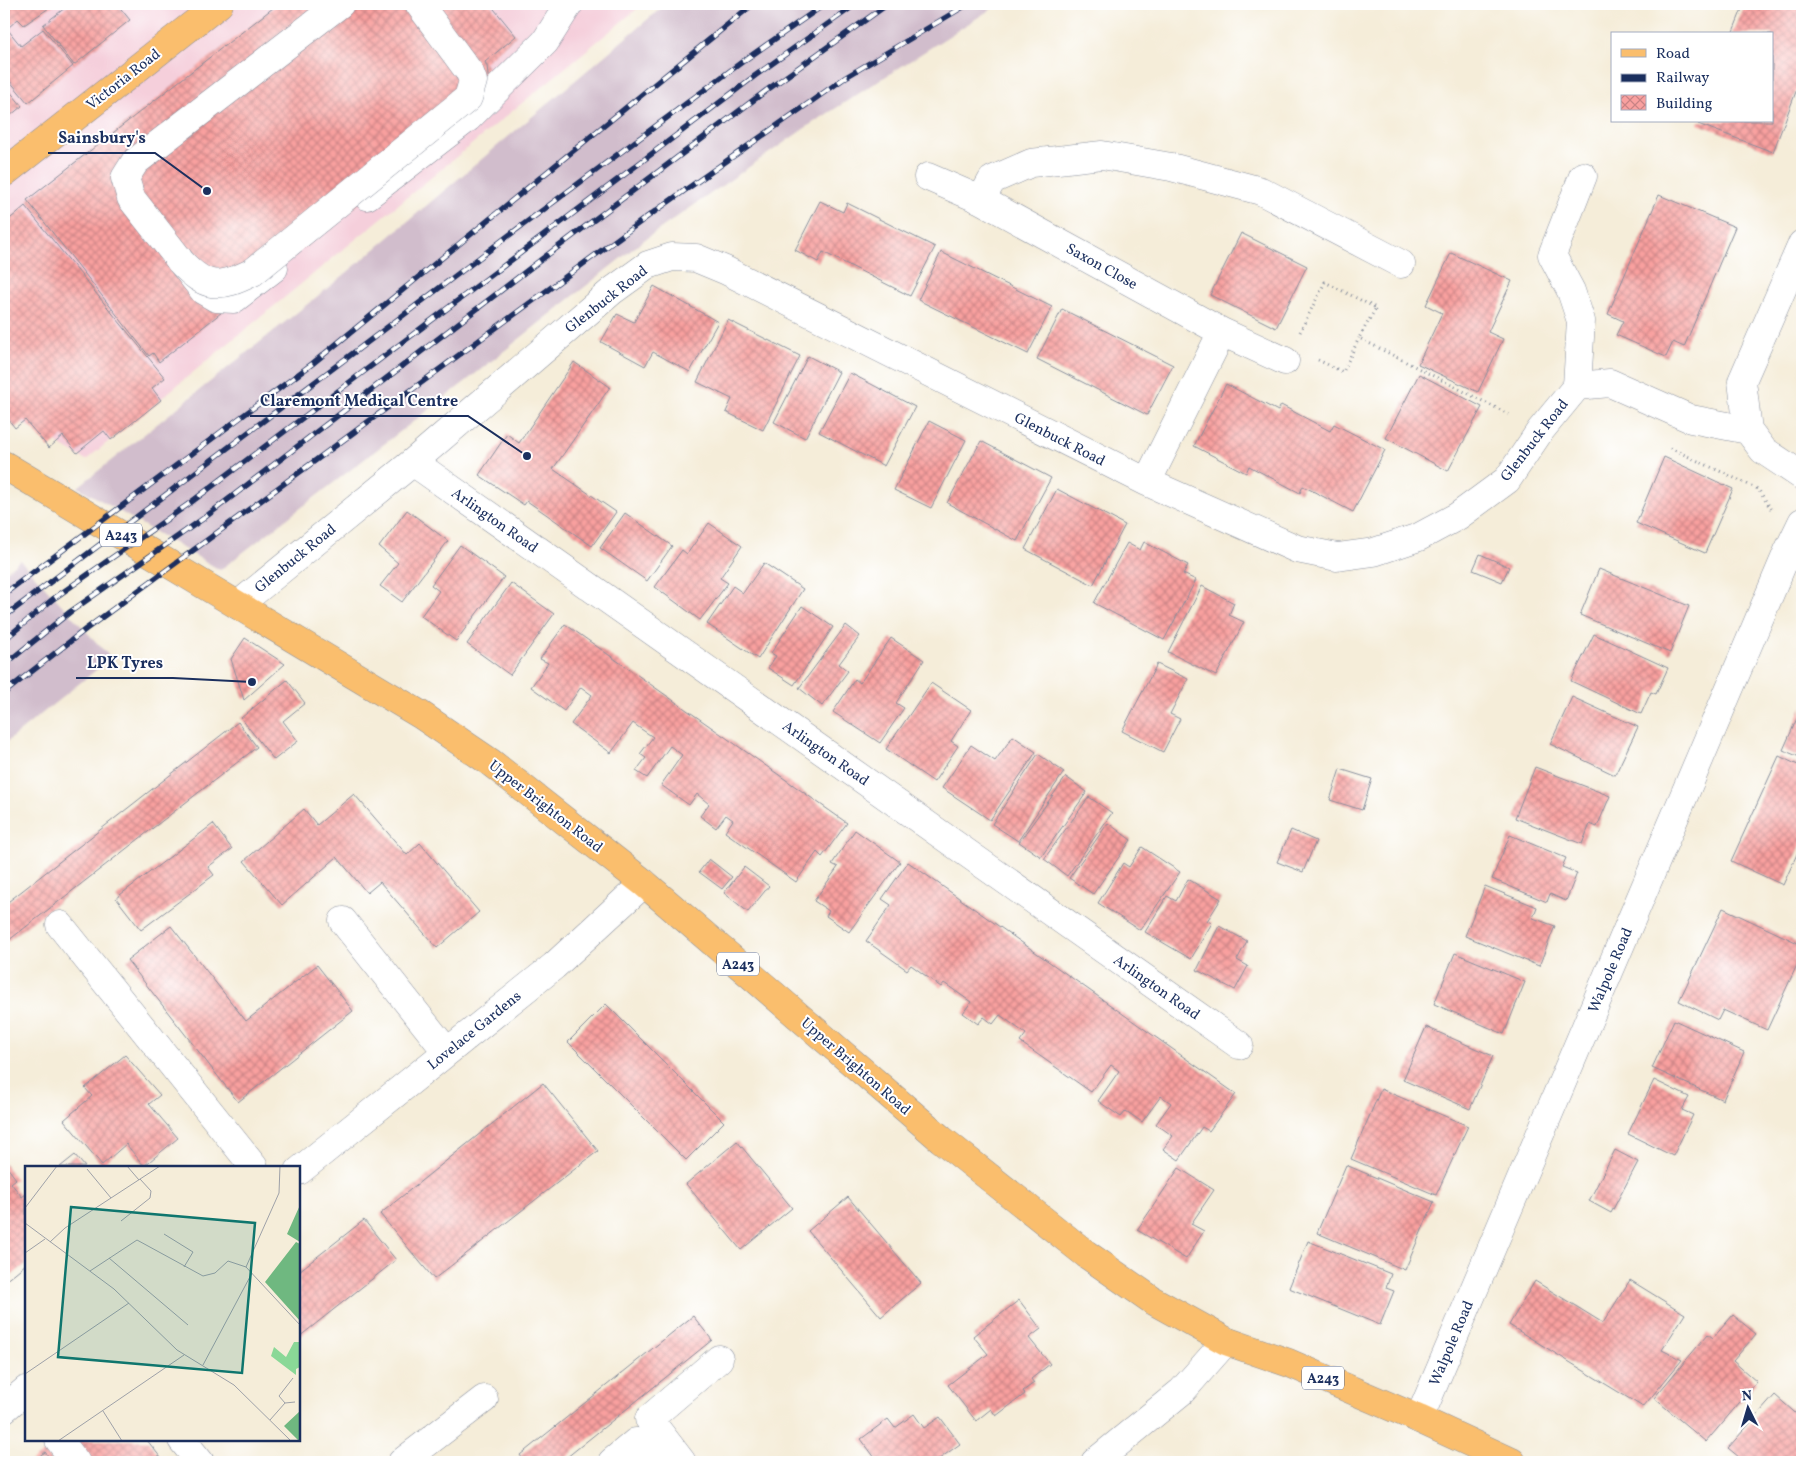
<svg xmlns="http://www.w3.org/2000/svg" width="1806" height="1466" font-family="Vollkorn,serif">
<style>
.built{fill:#f5cfdb}
.industrial{fill:#d1bdcc}
.building{fill:url(#building-cross-hatch)}
.lines{fill:none;stroke-linecap:round;stroke-linejoin:round}
.minor-casing{stroke:#888e9c;stroke-width:29}
.major-casing{stroke:#888e9c;stroke-width:29}
.path{stroke:#888e9c;stroke-width:3;stroke-dasharray:1 4;stroke-linecap:butt}
.minor{stroke:#fff;stroke-width:28}
.major{stroke:#fabe6d;stroke-width:28}
.rail-casing{stroke:#1b2f5e;stroke-width:5.5}
.rail{stroke:#fff;stroke-width:4;stroke-dasharray:11;stroke-linecap:butt}
.minor-bridge-casing{stroke:#888e9c;stroke-width:29;stroke-linecap:butt}
.minor-bridge{stroke:#fff;stroke-width:28}
.labels{text-anchor:middle;stroke-width:4;stroke-linejoin:round;paint-order:stroke}
.shield{fill:#fff;stroke:#5f6d8e;stroke-width:1}
.shield-label{font-size:14px;font-weight:bold;fill:#1b2f5e}
.street-label{font-size:15px;fill:#1b2f5e;stroke:#fff}
.inset-road{fill:none;stroke:#9ea1a8;stroke-width:1}
.view{fill:#0f766e;fill-opacity:0.15;stroke:#0f766e;stroke-width:2.5}
.inset-edge{fill:none;stroke:#1b2f5e;stroke-width:2.5}
.leader{fill:none;stroke:#1b2f5e;stroke-width:2}
.callout-dot{fill:#1b2f5e;stroke:#fff;stroke-width:2}
.callout-label{font-size:16px;text-anchor:middle;font-weight:bold;fill:#1b2f5e;stroke:#fff;stroke-width:4;stroke-linejoin:round;paint-order:stroke}
</style>
<defs>
<pattern id="building-cross-hatch" width="8" height="8" patternUnits="userSpaceOnUse" patternTransform="scale(1.25)"><rect width="8" height="8" fill="#f9a09f"/><path d="M0 0l8 8M0 8l8-8" fill="none" stroke="#c98385"/></pattern>
</defs>
<rect width="100%" height="100%" fill="#fff"/>
<filter id="ink" filterUnits="userSpaceOnUse"><feTurbulence type="fractalNoise" baseFrequency=".02" numOctaves="2"/><feDisplacementMap in="SourceGraphic" scale="10" xChannelSelector="R" yChannelSelector="G"/><feConvolveMatrix kernelMatrix="1 2 1 2 8 2 1 2 1" color-interpolation-filters="sRGB"/></filter>
<filter id="wash" filterUnits="userSpaceOnUse"><feTurbulence type="fractalNoise" baseFrequency=".0096" numOctaves="4" result="noise"/><feDisplacementMap in="SourceGraphic" scale="20" xChannelSelector="R" yChannelSelector="G"/><feGaussianBlur stdDeviation="1.12" result="paint"/><feColorMatrix in="noise" values="0 0 0 0 0 0 0 0 0 0 0 0 0 0 0 0 0 1.4 0 .05"/><feComposite in="paint" operator="in"/></filter>
<g filter="url(#wash)">
<rect width="100%" height="100%" fill="#f5edd9"/>
<path class="built" d="M4,4H643L86,460L4,412Z"/>
<path class="industrial" d="M666,4H999L808,126L644,240L465,382L220,570L78,487L344,275Z
M20,560L111,658L4,744V573Z"/>
<g id="blocks">
<path class="building" d="M4,4H55L24,25L18,19L8,28L4,23Z
M70,4H117L130,20L74,65L43,25Z
M278,4H490L516,36L485,62L487,66L489,84L477,110L159,362L153,353L149,356L27,200Z
M1744,4H1802V76L1773,152L1698,124L1699,121H1772V34H1732Z
M4,25L21,46L43,29L73,66L28,103L4,74Z
M4,84L22,106L4,121Z
M1659,195L1735,227L1684,347L1673,342L1666,357L1616,335L1623,321L1608,314Z
M820,201L843,212L847,203L935,247L910,296L823,252L818,262L795,250Z
M25,206L165,378L152,388L161,400L111,440L104,431L77,453L63,436L49,448L25,420L15,428L4,414V224Z
M1241,233L1307,266L1276,328L1210,295Z
M941,252L1052,307L1028,354L918,300Z
M1451,253L1512,281L1488,332L1503,339L1478,392L1418,364L1442,313L1426,305Z
M654,286L718,322L690,372L653,352L645,366L601,342L617,314L634,322Z
M1062,309L1173,365L1147,415L1037,359Z
M728,320L800,356L763,430L726,412L732,399L697,382Z
M808,356L839,372L805,438L774,422Z
M574,362L610,387L553,469L616,512L592,546L527,501L524,505L479,475L507,434L519,443Z
M850,373L915,407L884,466L819,432Z
M1419,374L1482,407L1448,471L1386,438Z
M1226,384L1278,411L1281,405L1330,431L1334,424L1385,450L1353,512L1303,486L1300,493L1249,466L1246,473L1194,446Z
M929,421L966,440L931,508L894,490Z
M981,441L1051,478L1017,541L947,503Z
M1664,457L1733,489L1705,553L1636,523Z
M1057,489L1125,525L1093,585L1025,549Z
M407,510L448,541L402,602L380,586L398,563L379,547Z
M625,513L672,546L647,581L600,548Z
M709,523L742,546L720,578L728,583L700,620L655,587L682,550L687,554Z
M1144,542L1188,565L1183,574L1196,580L1164,640L1094,603L1127,543L1140,550Z
M460,545L504,577L456,641L421,616L439,591L431,585Z
M1480,554L1509,567L1502,582L1473,570Z
M764,563L803,589L758,659L707,624L733,586L743,593Z
M1599,569L1689,606L1670,653L1580,615Z
M511,583L554,614L510,675L467,644Z
M1202,586L1234,603L1229,615L1244,622L1216,676L1168,652Z
M802,606L833,627L794,685L768,668L776,656L771,653Z
M565,624L847,823L822,857L817,852L796,882L725,832L733,820L726,815L716,828L700,816L709,804L697,794L689,805L661,785L682,755L670,746L647,778L636,771L646,758L640,754L653,737L641,729L633,723L611,753L571,724L592,695L581,687L564,711L531,687L548,663L540,659Z
M846,625L860,636L839,664L848,671L822,706L799,688Z
M1594,634L1668,668L1656,694L1651,692L1641,714L1571,681Z
M245,638L285,664L244,700L231,659Z
M891,638L924,660L896,703L904,708L880,743L833,712L855,679L860,683Z
M1157,664L1188,679L1170,714L1180,719L1163,752L1122,731Z
M287,680L305,703L283,721L298,741L274,760L241,718Z
M931,683L971,710L951,741L958,746L934,782L886,749Z
M1572,697L1638,727L1615,775L1550,744Z
M1802,707V758L1783,750Z
M238,722L257,747L4,944V905Z
M1013,736L1036,752L990,820L942,788L971,745L995,761Z
M1038,754L1064,772L1018,841L992,824Z
M1779,756L1802,767V843L1783,885L1731,861Z
M1535,767L1610,796L1597,827L1590,824L1582,844L1515,818Z
M1340,769L1372,779L1362,810L1330,800Z
M1066,777L1087,792L1041,857L1019,842Z
M354,794L407,855L420,843L479,912L437,948L380,882L367,893L337,857L282,905L244,861L304,809L317,825Z
M1089,797L1112,813L1067,876L1044,859Z
M1108,823L1131,840L1093,894L1069,878Z
M213,824L232,849L208,867L214,875L141,930L116,898Z
M855,830L900,862L849,932L826,916L829,911L814,901L838,867L832,864Z
M1291,830L1316,841L1303,872L1277,862Z
M1510,835L1566,858L1562,867L1577,873L1566,901L1550,894L1547,902L1492,879Z
M1142,847L1180,872L1140,930L1098,903L1123,863L1129,867Z
M709,859L732,877L722,889L699,872Z
M908,862L1236,1094L1209,1131L1202,1127L1179,1160L1163,1149L1173,1136L1156,1124L1171,1103L1161,1096L1142,1122L1126,1111L1121,1117L1098,1101L1119,1071L1111,1065L1091,1092L1020,1042L1026,1034L1000,1015L993,1024L984,1017L978,1024L963,1013L971,1002L944,983L941,987L911,965L907,970L866,941L891,905L882,899Z
M744,867L769,886L748,912L724,893Z
M1188,879L1221,899L1207,921L1212,923L1191,959L1145,932L1167,896L1176,901Z
M1485,886L1537,907L1533,918L1555,926L1539,966L1465,936Z
M1723,908L1802,945V954L1767,1030L1723,1010L1718,1020L1679,1001Z
M171,926L246,1021L317,965L353,1011L238,1102L127,960Z
M1219,926L1247,941L1237,960L1248,966L1235,990L1197,970Z
M1455,953L1525,982L1504,1034L1434,1004Z
M606,1004L724,1122L686,1160L568,1042Z
M1674,1020L1744,1052L1723,1100L1652,1068Z
M1426,1027L1493,1056L1470,1109L1403,1080Z
M125,1055L160,1095L149,1104L178,1138L144,1166L126,1144L102,1165L64,1120L92,1096L85,1088Z
M1654,1080L1689,1097L1682,1110L1693,1115L1673,1156L1628,1134Z
M543,1083L598,1151L434,1279L380,1214Z
M1381,1089L1468,1126L1436,1195L1351,1159Z
M737,1141L792,1208L741,1250L686,1184Z
M1615,1150L1638,1162L1611,1213L1589,1201Z
M75,1155L85,1167H60Z
M4,1163L16,1179L11,1183L22,1197L26,1194V1264L4,1282Z
M1346,1165L1434,1202L1405,1270L1317,1233Z
M1179,1168L1214,1190L1191,1224L1204,1231L1186,1259L1137,1230Z
M848,1197L921,1283L881,1317L808,1231Z
M364,1220L396,1260L299,1337V1271Z
M1308,1241L1391,1274L1386,1288L1394,1291L1380,1325L1289,1288Z
M1630,1280L1685,1314L1662,1350L1682,1360L1643,1407L1509,1325L1535,1281L1603,1323Z
M1019,1300L1041,1329L1029,1338L1050,1364L1031,1379L1034,1383L1023,1391L1025,1394L996,1416L991,1409L976,1421L948,1385L988,1354L973,1336Z
M1733,1315L1756,1334L1733,1361L1757,1382L1706,1442L1654,1398L1708,1334L1713,1338Z
M693,1316L712,1340L561,1462H525L520,1455Z
M1775,1395L1802,1419V1462H1745L1728,1448Z
M914,1414L924,1428L940,1417L960,1444L935,1462H878L861,1439L888,1419L895,1428Z
M74,1440H147L164,1462H91Z
M45,1452L53,1462H31Z"/>
</g>
</g>
<g filter="url(#ink)">
<use href="#blocks" fill-opacity="0" stroke="#888e9c" stroke-width="1"/>
<g class="lines">
<defs>
<path id="minor" d="M419,4L470,73
M928,177L981,200L1222,332L1147,482
M367,196L468,118L545,42L569,4
M981,200L992,180L1031,163L1102,155L1171,167L1261,191L1401,264
M274,268L234,299L216,298L204,291L131,198L125,178L135,162L340,4
M1222,332L1285,361
M1577,386L1581,321L1571,291L1552,255L1583,176
M1748,430L1763,450L1802,476
M413,462L1239,1045
M238,605L413,462L612,291L648,265L672,257L696,258L725,270L1147,482L1297,549L1337,557L1374,552L1419,537L1458,516L1507,480L1540,431L1577,386L1610,383L1691,419L1748,430L1742,381L1802,244
M343,921L447,1052
M60,925L254,1167
M299,1171L554,966L644,883
M4,1409L26,1390
M1419,1419L1788,551L1802,522
M59,1440L76,1462
M182,1440L200,1462
M402,1462L484,1399
M612,1462L636,1442L652,1462
M682,1462L649,1419L719,1359
M1095,1462L1182,1391L1226,1341"/>
<path id="major" d="M4,173L219,4
M4,465L421,715L490,762L644,883L941,1139L1086,1254L1152,1300L1226,1341L1289,1363L1419,1419L1512,1462"/>
</defs>
<use href="#minor" class="minor-casing"/>
<use href="#major" class="major-casing"/>
<path class="path" d="M1300,332L1325,282L1376,308L1359,338L1512,416
M1318,360L1343,372L1359,338
M1670,448L1758,489L1771,509"/>
<use href="#minor" class="minor"/>
<use href="#major" class="major"/>
<defs>
<path id="rail" d="M4,594L312,364L753,4
M4,617L516,230L742,62L825,4
M4,640L53,599L190,503L756,75L856,4
M4,665L70,612L204,518L542,259L767,90L888,4
M4,693L86,629L647,217L846,77L968,4"/>
</defs>
<use href="#rail" class="rail-casing"/>
<use href="#rail" class="rail"/>
<defs>
<path id="minor-bridge" d="M180,261C206,289 219,289 253,272L468,98L473,81L470,73"/>
</defs>
<use href="#minor-bridge" class="minor-bridge-casing"/>
<use href="#minor-bridge" class="minor-bridge"/>
</g>
</g>
<g class="labels">
<g class="shield">
<rect x="100" y="523.5" width="42" height="23" rx="4"/>
<rect x="717" y="952.5" width="42" height="23" rx="4"/>
<rect x="1302" y="1366.5" width="42" height="23" rx="4"/>
</g>
<g class="shield-label">
<text x="121" y="540">A243</text>
<text x="738" y="969">A243</text>
<text x="1323" y="1383">A243</text>
</g>
<g class="street-label">
<text transform="translate(123 79) rotate(-38)" y="5">Victoria Road</text>
<text transform="translate(1102 266) rotate(29)" y="5">Saxon Close</text>
<text transform="translate(606 299) rotate(-38)" y="5">Glenbuck Road</text>
<text transform="translate(1060 439) rotate(27)" y="5">Glenbuck Road</text>
<text transform="translate(1534 440) rotate(-52)" y="5">Glenbuck Road</text>
<text transform="translate(495 520) rotate(35)" y="5">Arlington Road</text>
<text transform="translate(295 558) rotate(-39)" y="5">Glenbuck Road</text>
<text transform="translate(826 753) rotate(35)" y="5">Arlington Road</text>
<text transform="translate(546 806) rotate(38)" y="5">Upper Brighton Road</text>
<text transform="translate(1610 970) rotate(-67)" y="5">Walpole Road</text>
<text transform="translate(1157 987) rotate(35)" y="5">Arlington Road</text>
<text transform="translate(474 1030) rotate(-39)" y="5">Lovelace Gardens</text>
<text transform="translate(856 1066) rotate(41)" y="5">Upper Brighton Road</text>
<text transform="translate(1451 1343) rotate(-67)" y="5">Walpole Road</text>
</g>
</g>
<g transform="translate(25 1166)">
<rect width="275" height="275" fill="#f5edd9"/>
<path d="M275,39V76L262,68ZM271,76L275,78V155L240,116ZM275,245V275H274L259,260Z" fill="#6fb880"/>
<path d="M269,176H275V201L271,203V209L246,190L249,181L261,191Z" fill="#8ad897"/>
<path class="inset-road" d="M102,0L114,14M62,3L86,32M0,42L32,0M96,55L125,32L126,25L115,13M0,57L89,123L152,184L209,219L266,275M139,68L168,86L159,101M25,76L40,62L135,0M0,87L20,73M84,92L163,159M221,101L275,159M65,105L112,74L178,110L190,107L203,95L221,101L254,27L255,0M178,199L227,107M0,208L104,137M268,212L254,230L260,237L270,236M78,245L97,275M245,254L260,237M33,275L159,189"/>
<path class="view" d="M46,41L230,57L217,207L33,191Z"/>
<rect width="275" height="275" class="inset-edge"/>
</g>
<path class="leader" d="M207 191L155 153H48M527 456L468 416H250M252 682L173 678H76"/>
<g class="callout-dot">
<circle cx="207" cy="191" r="5"/>
<circle cx="527" cy="456" r="5"/>
<circle cx="252" cy="682" r="5"/>
</g>
<g class="callout-label">
<text x="102" y="143">Sainsbury's</text>
<text x="359" y="406">Claremont Medical Centre</text>
<text x="125" y="668">LPK Tyres</text>
</g>
<rect width="1806" height="1466" fill="none" stroke="#fff" stroke-width="20"/>
<rect x="1611" y="32" width="162" height="90" fill="#ffffff" stroke="#a4acbf"/>
<rect x="1621" y="49" width="25" height="8" fill="#fabe6d" stroke="#a4acbf"/>
<text x="1656" y="58" font-size="15" fill="#1b2f5e">Road</text>
<rect x="1621" y="74" width="25" height="8" fill="#1b2f5e" stroke="#a4acbf"/>
<text x="1656" y="82" font-size="15" fill="#1b2f5e">Railway</text>
<rect x="1621" y="95" width="25" height="15" fill="url(#building-cross-hatch)" stroke="#a4acbf"/>
<text x="1656" y="108" font-size="15" fill="#1b2f5e">Building</text>
<g transform="translate(1748 1408) rotate(355)" stroke="#ffffff" stroke-width="4" paint-order="stroke">
<path d="M0-4L9 19L0 12L-9 19Z" fill="#1b2f5e"/>
<text y="-8" font-size="14" font-weight="bold" text-anchor="middle" fill="#1b2f5e">N</text>
</g>
</svg>
